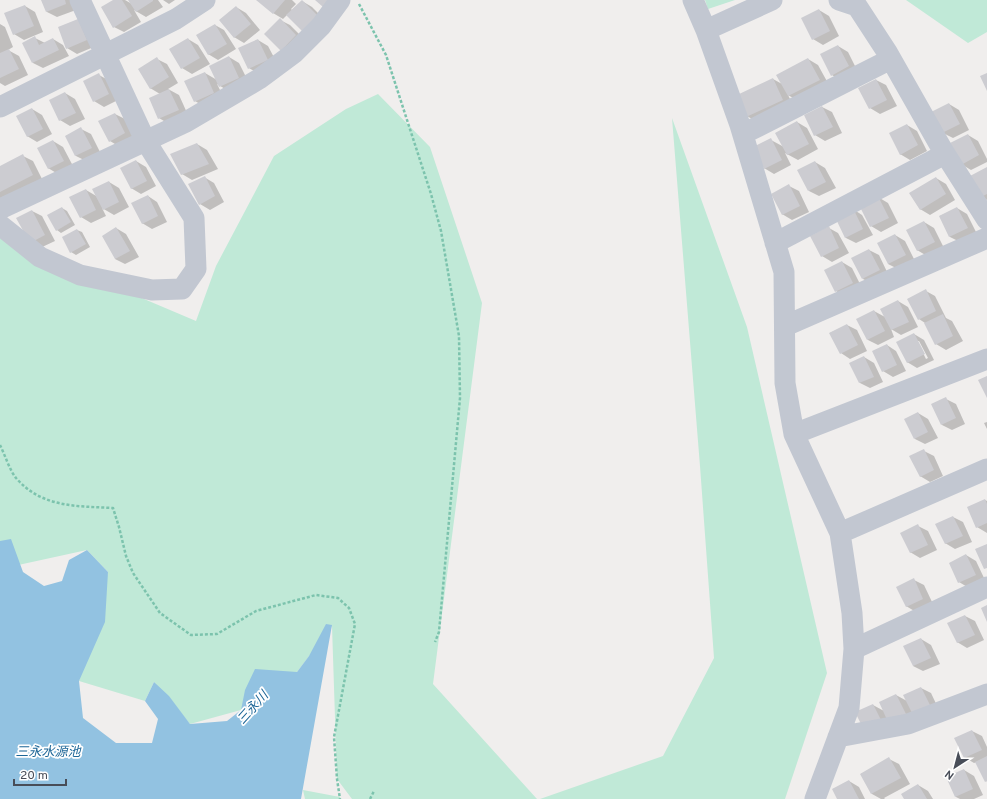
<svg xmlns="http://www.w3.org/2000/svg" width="987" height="799" font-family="Overpass,'Noto Sans JP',sans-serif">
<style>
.green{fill:#c0e9d7}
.water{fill:#92c2e1}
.shadow{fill:#0003;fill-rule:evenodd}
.building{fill:#ccccd1}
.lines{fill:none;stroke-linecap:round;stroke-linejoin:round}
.path{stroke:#7cc3ad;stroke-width:2.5;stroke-dasharray:3 2;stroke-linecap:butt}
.minor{stroke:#c2c7d1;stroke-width:21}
.labels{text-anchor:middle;stroke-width:3.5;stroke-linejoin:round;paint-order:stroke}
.water-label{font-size:13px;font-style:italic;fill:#1d6697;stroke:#fff}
</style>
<rect width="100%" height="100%" fill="#f0eeed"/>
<path class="green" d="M705,0H735L708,9Z
M906,0H987V32L968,43Z
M378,94L430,147L482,303L433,684L537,799H352L337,779L332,626L297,672L241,710L190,724L154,682L145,701L79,681L108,572L87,550L0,569V238L196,321L216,266L274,156L346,109Z
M672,118L747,327L827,673L785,799H540L663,756L714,658L700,466Z
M303,790L340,797L341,799H305Z"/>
<path class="water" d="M11,539L23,572L44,586L62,581L69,560L87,550L108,572L105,622L79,681L83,718L116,743H152L158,719L145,701L154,682L169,696L190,724L227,721L241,710L245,690L255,669L297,672L309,656L326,624L332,625L301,799H0V541Z"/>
<path class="shadow" d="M42,0H72L76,10L57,17L47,12Z
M115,0H125L132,4L129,0H158L163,7L146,17L134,10L141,22L124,32L114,27Z
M163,0H175L169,4Z
M258,0H292L296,4L291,9L292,10L302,1L312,7L327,22L287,15L283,19L273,13Z
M25,6L35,12L43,32L24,40L14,34Z
M236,7L246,13L260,30L244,43L234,37Z
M819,10L829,16L839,36L823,45L813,39Z
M78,20L96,46L77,54L67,48Z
M280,20L290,25L306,41L281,50Z
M0,24L5,27L13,47L8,50L19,56L28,75L5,86L0,83Z
M215,25L224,30L236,49L218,60L208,54Z
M35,38L45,43L53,39L63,45L69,56L43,68L33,63Z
M188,39L198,45L210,64L192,74L182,68Z
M258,40L268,46L278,65L259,74L249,68Z
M838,46L848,52L858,72L841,81L832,75Z
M229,57L239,63L249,83L230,92L217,84L224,98L205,107L195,101L205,73L217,80Z
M157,59L167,64L178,83L168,89L179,95L188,115L169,124L159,118L160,94L150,88Z
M808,59L818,65L829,85L798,101L788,95L793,105L757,122L747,116L773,79L782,84Z
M99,75L108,80L118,100L104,107L94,101Z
M876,80L886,85L897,106L880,114L870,108Z
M65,93L75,99L85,119L70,126L60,120Z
M949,104L959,110L969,130L953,138L943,133Z
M822,107L832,112L842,133L825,141L815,135Z
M32,109L42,115L52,134L37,142L27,136Z
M115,114L125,119L134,139L120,147L110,141Z
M797,122L807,128L818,149L798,160L785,153L791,165L774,174L764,168L771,140L784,147Z
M907,125L917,131L927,151L910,160L900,154Z
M81,129L91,134L101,154L86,161L76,156L66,136Z
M968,135L978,141L987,159V162L971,170L961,164Z
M53,141L63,147L73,166L58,174L48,168Z
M197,144L207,150L218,169L192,180L182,174Z
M23,156L33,161L43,181L0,203V167Z
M136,161L146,167L156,186L141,194L131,188Z
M815,162L825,168L836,188L819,196L809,191Z
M987,169V200L981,197Z
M204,177L214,183L224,202L210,210L200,204Z
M936,178L946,184L955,200L930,215L920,209Z
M109,182L119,188L129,207L114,215L102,208L106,216L91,223L81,217L86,190L98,197Z
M789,186L799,191L809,212L792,220L782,214Z
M148,196L157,202L167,222L152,229L142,223Z
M878,197L888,203L898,223L881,232L871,226Z
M62,208L67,211L75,225L61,233L57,230Z
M957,208L967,214L977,234L960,242L950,237L940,216Z
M853,209L862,215L873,235L856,243L846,238L836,217Z
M32,211L42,216L55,241L40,248L30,243Z
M924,222L934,228L944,248L927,256L917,250Z
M116,228L126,234L139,257L125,264L115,259Z
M829,228L838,233L849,253L832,262L822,256Z
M77,230L82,232L90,247L76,255L71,252Z
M895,235L905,241L915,261L898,269L888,264Z
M869,250L879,255L889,276L873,284L863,279Z
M842,262L852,268L862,288L846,297L836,291Z
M926,291L935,296L946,318L952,321L963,341L946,350L936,344L925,323L919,319Z
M898,301L908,307L918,327L901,335L891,329L894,337L878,345L868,340L858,319L874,311L885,317Z
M847,325L857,330L867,351L850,359L841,353L830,333Z
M914,334L924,340L934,360L917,368L907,362ZM917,341H919L928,358L926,359Z
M887,345L896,351L906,371L893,377L883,371Z
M864,357L874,363L883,382L870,388L860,383L851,363Z
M946,399L956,404L965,424L952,430L942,425Z
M918,413L928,419L938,438L925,444L915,439Z
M987,422V429L984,423Z
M924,451L934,456L943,476L930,482L920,476Z
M985,500L987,501V533L977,527Z
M953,517L963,522L972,542L955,549L945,543Z
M918,526L928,531L937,550L920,558L910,552Z
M966,555L976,561L985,580L969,588L959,582Z
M914,580L924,585L933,604L916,612L906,606Z
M965,616L975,621L984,640L967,648L957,642Z
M921,639L931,645L940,664L923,671L913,666Z
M921,688L931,693L940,712L875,737L873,705L884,711L896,695L907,701Z
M972,731L982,736L987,747V782L977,762L974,763L964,757Z
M889,759L899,764L910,784L884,798L885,799H881L872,794L861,774Z
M964,770L974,776L983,795L974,799H960L956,797L947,778Z
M849,781L859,787L865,799H838Z
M918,785L928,791L933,799H905Z"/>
<path class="building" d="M41,0H65L66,4L46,12Z
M113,0H122L132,16L113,28L101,7Z
M128,0H153V1L136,12Z
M256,0H285L273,14Z
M302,0L318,16L303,32L286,15Z
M315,0H328L323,7Z
M25,5L34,26L13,35L4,13Z
M236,6L251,24L234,38L219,20Z
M819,9L830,31L812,40L801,18Z
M280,18L296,35L281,51L264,34Z
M78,19L87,40L66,49L58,27Z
M215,24L227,44L208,55L196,35Z
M35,36L39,45L53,38L59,50L32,63L22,43Z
M188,38L200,58L181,69L169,49Z
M258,39L268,60L248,69L238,48Z
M838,45L849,66L831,76L820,54Z
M9,49L19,69L0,78V53Z
M229,56L239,78L219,87L209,66Z
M157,57L169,77L150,89L138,69Z
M808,58L820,80L788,96L776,75Z
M205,72L214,93L194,102L184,81Z
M99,73L109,94L93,102L83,81Z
M987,73V91L980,76Z
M773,78L783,100L746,117L737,95Z
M876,79L887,100L869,109L858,88Z
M169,89L179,110L158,119L149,98Z
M65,92L76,113L59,121L49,100Z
M949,103L960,124L942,133L931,112Z
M822,106L833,127L814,136L804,115Z
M32,108L43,129L27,137L16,116Z
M115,113L125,133L109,142L98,121Z
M797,121L809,144L787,155L775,133Z
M907,124L918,145L900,155L889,133Z
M81,127L92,148L75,156L65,136Z
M968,134L979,155L961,165L950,143Z
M771,138L782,160L764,169L753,147Z
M53,140L64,161L48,169L37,148Z
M197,143L209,164L181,175L170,154Z
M23,154L33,175L0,192V166Z
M136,160L147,181L131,189L120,168Z
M815,161L826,182L808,191L797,170Z
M987,167V194L981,197L970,176Z
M205,176L215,196L199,205L188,184Z
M936,177L946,194L920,210L909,193Z
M109,181L119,202L103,210L92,189Z
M789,184L800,206L782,215L771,194Z
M86,189L96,210L80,218L69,197Z
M148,195L158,216L142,224L131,203Z
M878,196L889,218L870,227L859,205Z
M62,207L71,222L56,231L47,215Z
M957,207L968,228L949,237L939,216Z
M853,208L863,229L845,238L835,217Z
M32,210L45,235L30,243L16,218Z
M924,221L935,242L917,251L906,230Z
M829,226L839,248L821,257L810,236Z
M116,227L130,251L115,259L102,236Z
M77,229L86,244L70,253L62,237Z
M895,234L906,255L888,264L877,243Z
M869,249L880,270L862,279L851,258Z
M842,261L853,283L835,292L824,270Z
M926,289L936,311L918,320L907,299Z
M898,300L909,322L891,330L880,309Z
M874,310L885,331L867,340L856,319Z
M943,314L953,336L935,345L924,323Z
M847,324L858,345L840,354L829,333Z
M914,333L925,354L907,363L896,342Z
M887,344L897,365L882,372L872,351Z
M864,356L874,377L859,383L849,363Z
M987,376V398L978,380Z
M946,397L956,418L941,425L931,404Z
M918,412L928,432L914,439L904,419Z
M924,449L934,470L920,477L909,456Z
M985,499L987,504V523L976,528L967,507Z
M953,516L963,536L945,544L935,524Z
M918,524L928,545L910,553L900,533Z
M987,544V568L984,569L975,549Z
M966,554L976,575L958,583L949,563Z
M914,578L923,599L906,607L896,587Z
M987,605V622L981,608Z
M965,615L975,635L957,643L947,623Z
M921,638L931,658L913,666L903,646Z
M921,687L931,707L913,715L903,695Z
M896,694L906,714L888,722L879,702Z
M873,704L883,724L865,732L855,712Z
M972,730L982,750L964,758L954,738Z
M987,756V781L985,782L975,762Z
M889,757L901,778L871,794L860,774Z
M964,769L973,789L955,797L946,777Z
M849,780L859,799H837L832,789Z
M918,784L927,799H904L901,794Z"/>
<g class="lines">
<path class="path" d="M359,4L386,55L431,194L441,231L459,336L460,398L439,632L435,642
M0,445C5,455 10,471 16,478C42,508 77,506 113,508L119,527L126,556L133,573L160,613L191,635L217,634L256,611L316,595L338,598L349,608L355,624L334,737L337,779L340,799
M370,799L374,791"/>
<path class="minor" d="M693,0L706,30L740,125L784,272L785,383L794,434L840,533L852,613L854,649L849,708L815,799
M839,0L857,6L887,52L942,149L987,220
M706,30L772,0
M0,107L176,19L205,0
M743,134L891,59
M0,209L186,122L259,79L294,53L321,26L340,0
M0,225L40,257L80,275L152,290L182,289L196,269L194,218L145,140L80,0
M775,243L945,154
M785,326L987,238
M794,434L987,359
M840,533L987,469
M854,649L987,587
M838,737L908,724L987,694"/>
</g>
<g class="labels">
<g class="water-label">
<text transform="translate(252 707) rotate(-48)" y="5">三永川</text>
<text x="48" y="756">三永水源池</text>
</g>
</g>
<g transform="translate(955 767) rotate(216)" stroke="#ffffff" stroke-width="3" paint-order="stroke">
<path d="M0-3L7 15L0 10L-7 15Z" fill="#484d58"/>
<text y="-6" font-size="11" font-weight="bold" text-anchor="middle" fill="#484d58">N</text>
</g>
<path d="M14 779v6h52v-6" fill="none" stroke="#484d58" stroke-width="2"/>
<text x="20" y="779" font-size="12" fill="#484d58" stroke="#ffffff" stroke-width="3" paint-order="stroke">20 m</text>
</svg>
